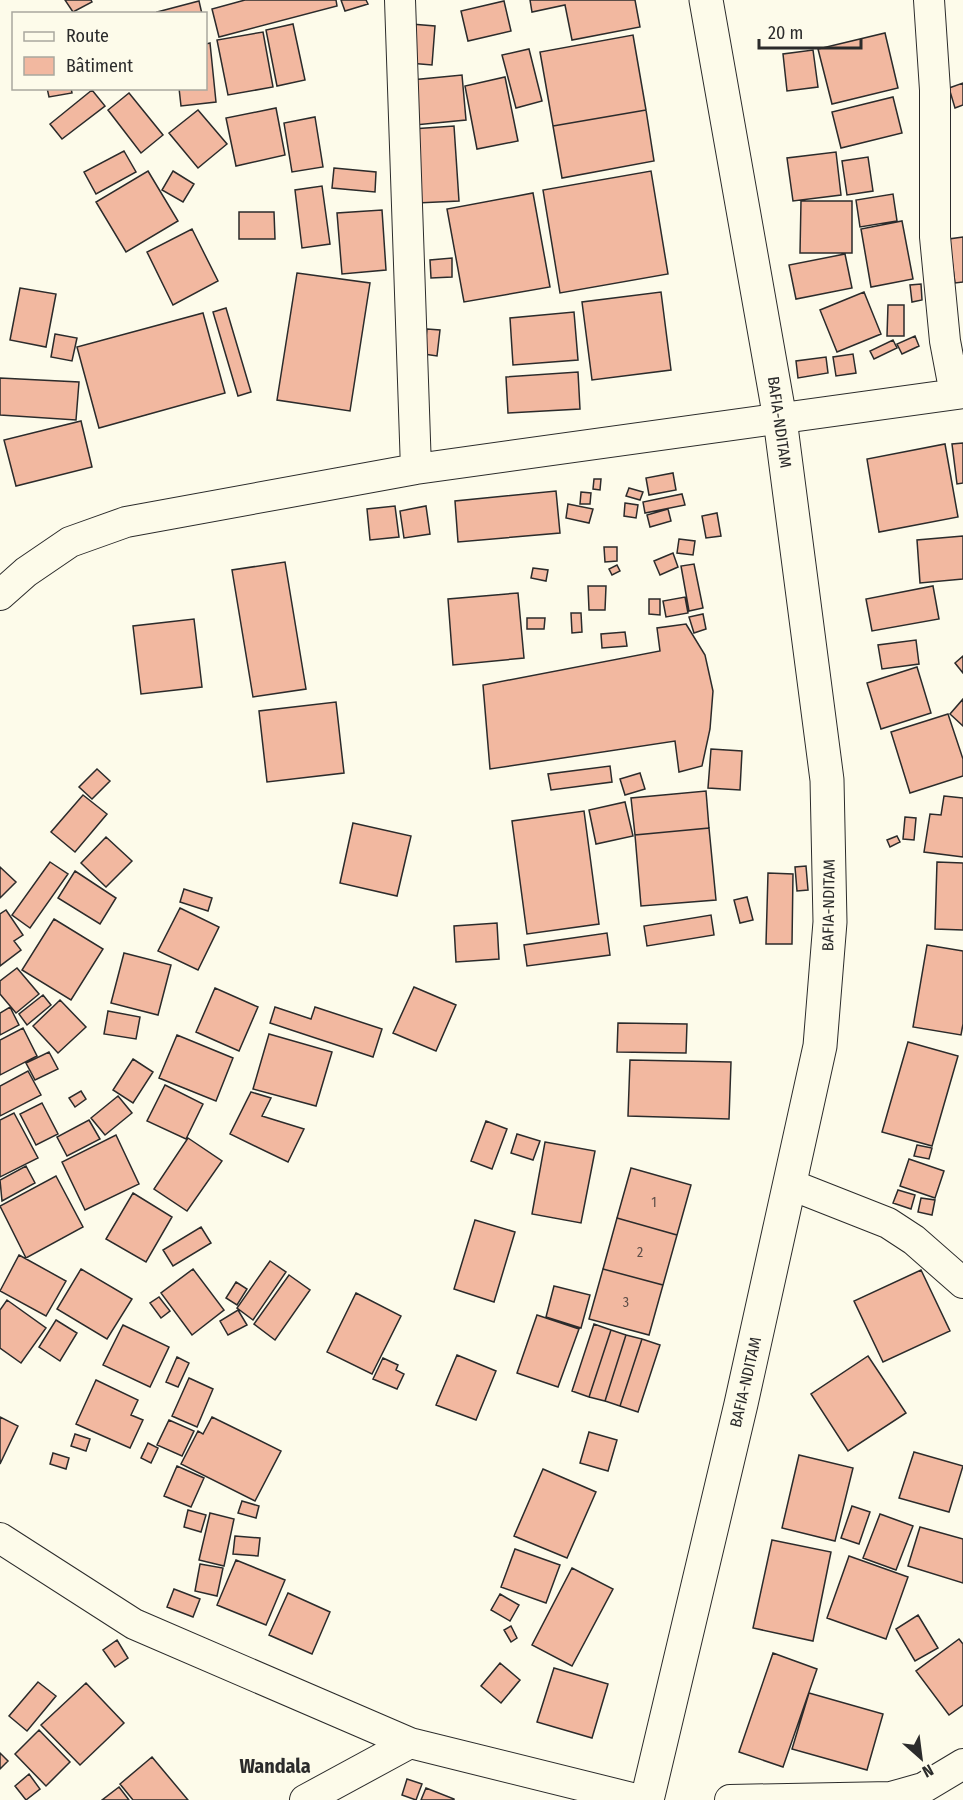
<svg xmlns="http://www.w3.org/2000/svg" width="963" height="1800" font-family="'Fira Sans Condensed',sans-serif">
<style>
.building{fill:#f2b8a0;stroke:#2b2b2b;stroke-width:1.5}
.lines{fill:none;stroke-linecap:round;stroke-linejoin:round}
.minor-casing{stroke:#2b2b2b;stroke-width:32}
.secondary-casing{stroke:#2b2b2b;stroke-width:35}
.minor{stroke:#fdfbea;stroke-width:30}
.secondary{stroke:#fdfbea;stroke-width:33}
.labels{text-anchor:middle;stroke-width:4.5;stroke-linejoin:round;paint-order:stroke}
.number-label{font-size:14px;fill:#5d4e48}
.street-label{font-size:16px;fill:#2b2b2b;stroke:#fdfbea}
.quarter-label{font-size:20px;font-weight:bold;fill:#2b2b2b;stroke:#fdfbea}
</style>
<rect width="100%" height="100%" fill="#fdfbea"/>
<path class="building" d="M65,0H91L92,2L73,12Z
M245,0H336L337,6L219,37L212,9Z
M341,0H366L368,4L345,11Z
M530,0H635L640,27L572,40L565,5L532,12Z
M199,1L202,14H158L157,12Z
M504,1L511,31L468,41L461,11Z
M293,24L305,80L277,86L266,30Z
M411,24L435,26L432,65L409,63Z
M263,32L273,87L228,95L217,40Z
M885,33L898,88L832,104L818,49Z
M633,35L646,110L553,126L540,52Z
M210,43L216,102L181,106L179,88H206V44Z
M529,49L542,101L516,108L502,55Z
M813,50L818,87L787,91L783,54Z
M462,75L466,120L415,125L411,80Z
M505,77L518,141L477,149L465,86Z
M963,83V105L955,108L949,88Z
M47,88H71L72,93L49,97Z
M92,90L105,106L62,139L50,124Z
M129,93L163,135L141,153L108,110Z
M893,97L902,133L841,148L832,112Z
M276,108L285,155L236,166L226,118Z
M198,110L227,144L198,168L169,133Z
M646,110L654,161L562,178L553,126Z
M315,117L323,167L292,172L284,123Z
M454,126L459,201L417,203L412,129Z
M124,151L136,172L96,194L84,172Z
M836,152L841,195L793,201L787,158Z
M868,157L873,191L847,195L842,161Z
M334,168L376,172L375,192L332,188Z
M148,171L178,221L126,252L96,202Z
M173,171L194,184L183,202L162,190Z
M651,171L668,274L560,293L543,190Z
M322,186L330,244L302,248L295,190Z
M533,193L550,287L464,302L447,209Z
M893,194L897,221L860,227L856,200Z
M801,201H852V253H800Z
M382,210L386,270L342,274L337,213Z
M239,212H274L275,239H239Z
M902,221L913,279L871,287L861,229Z
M192,229L218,281L173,305L147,252Z
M963,237V282L955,283L949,239Z
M845,254L852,288L796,299L789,265Z
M452,258V277L431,278L430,260Z
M297,273L370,283L350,411L277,400Z
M921,284L922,300L912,302L910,285Z
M20,288L56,294L46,347L10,340Z
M661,292L671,370L592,380L582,302Z
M864,292L881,334L837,352L820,310Z
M888,305H904V336H887Z
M226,308L251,392L238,396L213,312Z
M574,312L578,360L513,365L510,318Z
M203,313L225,393L99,428L77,347Z
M427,329L440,330L437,356L424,354Z
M55,334L77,338L72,361L51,357Z
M915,336L919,346L902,354L897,344Z
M893,340L897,348L874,359L870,351Z
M853,354L856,373L836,376L833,357Z
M826,357L828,373L798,378L796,361Z
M578,372L580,409L508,413L506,377Z
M0,378L79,382L76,420L0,415Z
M81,421L92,467L16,486L4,440Z
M963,443V483L957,484L952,444Z
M945,444L958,517L879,532L867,459Z
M673,473L676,490L649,495L646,478Z
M594,479H601L600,490L593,489Z
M629,488L643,492L640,500L626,496Z
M556,491L560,533L458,542L455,501Z
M581,492L591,493L590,504H580Z
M682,494L685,505L645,513L643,502Z
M625,503L638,505L636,518L624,516Z
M568,504L593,509L589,523L566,518Z
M395,506L399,537L370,540L367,509Z
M426,506L430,534L404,538L400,511Z
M668,509L671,521L650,527L647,515Z
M717,513L721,536L706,538L702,516Z
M963,536V579L920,583L917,540Z
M679,539L695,541L693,555L677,553Z
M604,547H617V561L605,562Z
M673,553L678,567L660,575L654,561Z
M285,562L306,689L253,697L232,570Z
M694,564L703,608L689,611L681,566Z
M617,565L620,571L612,575L609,569Z
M533,568L548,570L546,581L531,578Z
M588,586H606L605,610H589Z
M933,586L939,619L872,631L866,599Z
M518,593L524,658L453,665L448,599Z
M685,597L688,613L666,617L663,601Z
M649,599H660V615L649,614Z
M571,613H581L582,632L572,633Z
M703,614L706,629L694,633L689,617Z
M527,618H545L544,629H527Z
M194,619L202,687L141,694L133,626Z
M686,624L705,655L713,691L710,729L702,766L679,772L675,741L490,769L483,685L660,651L657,628Z
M625,632L627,646L602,648L601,634Z
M916,640L919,664L882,669L878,645Z
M963,656V673L955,663Z
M917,667L931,713L881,729L867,683Z
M963,699V726L950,714Z
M336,702L344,773L267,782L259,711Z
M948,714L963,759V776L910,793L891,732Z
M711,749L742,751L740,790L708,788Z
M610,766L612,782L551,790L548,774Z
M97,769L110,781L92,799L79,787Z
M640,773L645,789L625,795L620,779Z
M706,791L709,828L635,835L631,798Z
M83,795L107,814L75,852L51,832Z
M944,796L963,798V857L924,852L930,814L941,815Z
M625,802L633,836L596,844L589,810Z
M584,811L599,924L527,934L512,821Z
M905,817L916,818L914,840L903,839Z
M353,823L411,836L397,896L340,883Z
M709,828L716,900L641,906L635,835Z
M897,836L900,842L890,847L887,840Z
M106,837L132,861L106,887L81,863Z
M50,862L68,874L30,928L12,915Z
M937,862L963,863V930L935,929Z
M806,866L808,890L797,891L795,867Z
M0,867L16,882L0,898Z
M75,871L116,898L100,924L58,898Z
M768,873L793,874L792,944H766Z
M184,889L212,898L208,911L180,902Z
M747,897L753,920L740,923L734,900Z
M180,908L219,927L198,970L158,951Z
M6,910L23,935L14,941L21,950L0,966V914Z
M711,915L714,935L647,946L644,926Z
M54,919L103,949L71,1000L22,970Z
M497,923L499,959L456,962L454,926Z
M607,933L610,955L527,966L524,945Z
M927,945L963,951V1024L961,1035L913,1027Z
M124,953L171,965L158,1015L111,1003Z
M17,968L39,994L16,1013L0,994V981Z
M414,987L456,1005L436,1051L393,1033Z
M215,988L258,1007L239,1051L196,1032Z
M43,995L51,1005L27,1025L19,1014Z
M60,1000L86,1027L58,1053L33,1026Z
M10,1007L19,1025L0,1035V1013Z
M275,1007L311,1019L315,1007L382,1029L373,1057L270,1023Z
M108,1011L140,1017L136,1039L104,1034Z
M618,1023L687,1024L686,1053L617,1052Z
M23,1028L37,1056L0,1075V1040Z
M269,1034L332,1052L316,1106L253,1089Z
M177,1035L233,1058L216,1101L159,1078Z
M908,1042L958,1056L932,1146L882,1132Z
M49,1052L58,1069L35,1080L26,1063Z
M133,1059L153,1072L133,1103L113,1090Z
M630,1060L731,1062L729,1119L628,1116Z
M28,1071L41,1095L0,1116V1086Z
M165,1085L203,1104L186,1139L147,1121Z
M81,1091L86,1099L75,1107L69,1098Z
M251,1092L271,1098L262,1116L304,1129L288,1162L230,1134Z
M118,1096L132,1113L105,1135L91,1118Z
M42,1103L58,1134L36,1145L20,1114Z
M14,1113L38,1158L0,1177V1120Z
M89,1120L100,1139L67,1156L57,1137Z
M486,1121L507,1129L492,1169L471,1161Z
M517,1134L540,1141L533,1160L511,1153Z
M116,1135L139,1184L85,1210L62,1162Z
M188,1138L222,1161L187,1211L154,1189Z
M545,1142L595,1151L581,1223L532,1214Z
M917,1145L932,1148L929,1159L914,1156Z
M909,1159L944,1171L935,1198L900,1186Z
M26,1166L35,1183L2,1201L0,1180Z
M631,1168L691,1185L677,1235L617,1218Z
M56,1176L83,1227L26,1258L0,1206Z
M898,1190L915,1195L911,1209L893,1203Z
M133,1193L172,1217L146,1262L106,1239Z
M921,1198L935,1200L932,1215L918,1212Z
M617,1218L677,1235L663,1285L603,1269Z
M475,1220L515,1232L494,1302L454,1289Z
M201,1227L211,1243L173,1266L163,1250Z
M19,1255L66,1281L46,1316L0,1291Z
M270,1261L286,1272L253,1320L237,1308Z
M81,1269L132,1299L107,1339L57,1309Z
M193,1269L224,1310L192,1335L161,1293Z
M603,1269L663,1285L649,1335L589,1319Z
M921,1270L950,1331L883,1362L854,1301Z
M289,1275L310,1290L275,1340L254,1324Z
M236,1282L247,1289L237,1305L226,1298Z
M554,1286L590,1295L581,1328L546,1317Z
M356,1293L401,1316L372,1374L327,1352Z
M159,1297L170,1311L161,1318L150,1303Z
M7,1300L46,1328L21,1363L0,1348V1310Z
M238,1310L247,1325L228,1335L220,1321Z
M537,1315L579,1329L558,1387L517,1373Z
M56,1320L77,1333L60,1361L39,1347Z
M594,1324L611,1330L589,1397L572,1391Z
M123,1325L169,1347L150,1387L103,1365Z
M611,1330L626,1335L605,1401L589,1397Z
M626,1335L642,1339L620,1406L605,1401Z
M642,1339L660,1345L638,1412L620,1406Z
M457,1355L496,1371L476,1420L436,1405Z
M868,1356L906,1413L848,1451L811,1394Z
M177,1357L189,1363L178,1387L166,1382Z
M383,1358L398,1365L396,1370L404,1374L397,1389L373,1379Z
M189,1378L213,1389L197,1427L172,1416Z
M96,1380L138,1400L131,1415L143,1420L130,1448L76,1424Z
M0,1417L18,1426L0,1464Z
M212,1417L281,1451L255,1501L181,1464L198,1431L203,1434Z
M169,1420L194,1431L182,1456L157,1445Z
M589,1432L617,1440L608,1471L580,1463Z
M75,1434L90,1439L86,1451L71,1446Z
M148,1443L158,1448L151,1463L141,1458Z
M914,1452L963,1466L949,1512L899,1498Z
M53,1453L69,1458L66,1469L50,1464Z
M799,1455L853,1468L835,1541L782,1528Z
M177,1466L204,1478L191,1507L164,1496Z
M543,1469L596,1492L567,1558L514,1536Z
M242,1501L259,1506L256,1518L238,1513Z
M852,1506L870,1512L859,1544L841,1538Z
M188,1510L206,1515L201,1532L184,1527Z
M210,1513L234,1519L224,1566L199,1560Z
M880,1514L913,1526L896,1570L863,1558Z
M920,1527L963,1539V1583L908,1566Z
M235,1536L260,1538L258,1556L233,1554Z
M772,1540L831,1552L813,1641L753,1628Z
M515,1549L560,1565L546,1603L501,1587Z
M849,1556L908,1577L886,1639L827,1618Z
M236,1560L285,1580L266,1625L217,1605Z
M200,1564L223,1568L217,1596L195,1591Z
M572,1568L613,1589L572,1666L532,1645Z
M174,1589L200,1599L193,1617L167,1607Z
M288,1593L330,1612L312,1654L269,1635Z
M500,1594L519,1605L510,1621L491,1610Z
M918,1615L938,1648L915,1661L896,1629Z
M511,1626L517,1638L511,1642L504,1630Z
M959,1639L963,1644V1705L949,1715L916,1671Z
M117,1640L128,1658L115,1667L103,1650Z
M773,1653L817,1669L783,1767L739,1752Z
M500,1663L520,1680L501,1703L481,1686Z
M554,1668L608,1684L592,1738L537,1722Z
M38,1682L56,1696L27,1731L9,1716Z
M86,1683L124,1723L80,1765L41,1725Z
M809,1693L883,1714L867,1770L792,1749Z
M39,1730L70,1762L46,1786L15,1754Z
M0,1753L8,1761L0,1769Z
M152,1757L188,1800H133L120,1784Z
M29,1774L40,1789L26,1800L15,1786Z
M407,1779L422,1784L416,1800L402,1795Z
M119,1787L129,1800H102Z
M426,1788L454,1799V1800H421Z"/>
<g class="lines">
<defs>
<path id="minor" d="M400,0L416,469L963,393
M929,0L935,90V237L945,341L955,394
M0,595L26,572L70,542L126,522L416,469
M789,1184L888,1223L914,1240L963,1283
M0,1538L134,1624L410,1743L640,1800
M305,1800L410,1743
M730,1800L891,1797L923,1788L963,1764"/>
<path id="secondary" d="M647,1800L741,1404L820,1046L830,922L827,780L780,419L706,0"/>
</defs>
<use href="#minor" class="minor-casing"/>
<use href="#secondary" class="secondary-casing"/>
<use href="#minor" class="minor"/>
<use href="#secondary" class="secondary"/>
</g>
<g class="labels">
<g class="number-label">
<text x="654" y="1207">1</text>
<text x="640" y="1257">2</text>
<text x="626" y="1307">3</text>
</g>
<g class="street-label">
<text transform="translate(780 422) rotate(82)" y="6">BAFIA-NDITAM</text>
<text transform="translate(828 905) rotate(-89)" y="6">BAFIA-NDITAM</text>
<text transform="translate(745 1382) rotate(-77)" y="6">BAFIA-NDITAM</text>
</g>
<g class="quarter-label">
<text x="275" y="1773">Wandala</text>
</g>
</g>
<rect x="12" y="12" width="195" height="78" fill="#fdfbea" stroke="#a9a89e" stroke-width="1.5"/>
<rect x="24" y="32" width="30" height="9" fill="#fdfbea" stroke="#a9a89e" stroke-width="1.5"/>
<text x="66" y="42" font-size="18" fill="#2b2b2b">Route</text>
<rect x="24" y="57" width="30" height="18" fill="#f2b8a0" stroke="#a9a89e" stroke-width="1.5"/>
<text x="66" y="72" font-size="18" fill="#2b2b2b">Bâtiment</text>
<g transform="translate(921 1758) rotate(152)" stroke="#fdfbea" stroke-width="4.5" paint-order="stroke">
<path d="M0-4.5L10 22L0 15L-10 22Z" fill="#2b2b2b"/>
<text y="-9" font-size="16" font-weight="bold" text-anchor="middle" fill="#2b2b2b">N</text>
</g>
<path d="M759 39v9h102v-9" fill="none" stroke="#2b2b2b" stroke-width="3"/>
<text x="768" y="39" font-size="18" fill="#2b2b2b" stroke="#fdfbea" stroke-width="4.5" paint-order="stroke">20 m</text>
</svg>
